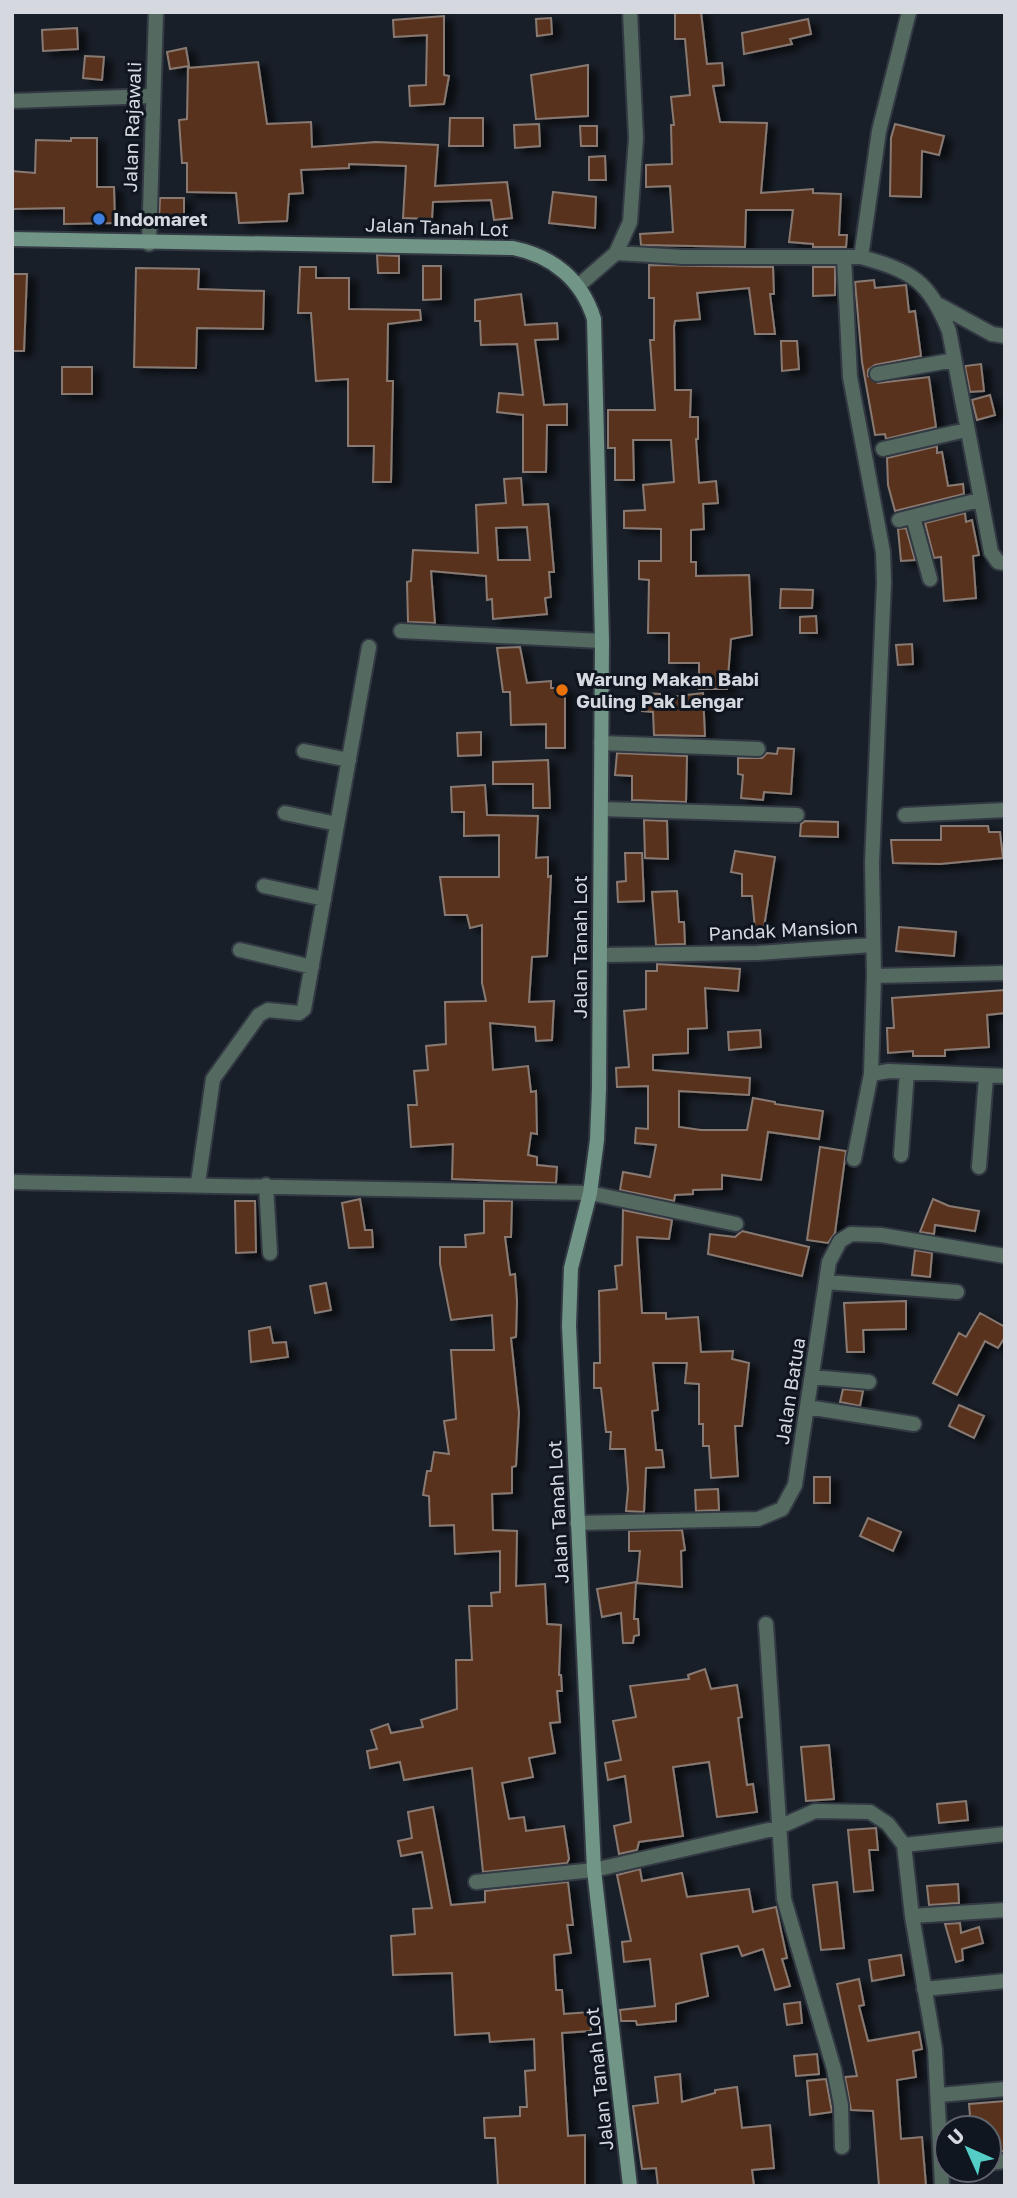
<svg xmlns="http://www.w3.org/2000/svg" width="1017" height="2198" font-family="'Golos Text',sans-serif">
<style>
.building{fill:#59331c;stroke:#887a73;stroke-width:2;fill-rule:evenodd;filter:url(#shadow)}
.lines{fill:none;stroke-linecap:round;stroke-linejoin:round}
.street-casing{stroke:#333942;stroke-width:18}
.secondary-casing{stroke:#333942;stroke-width:18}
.street{stroke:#546a61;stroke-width:14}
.secondary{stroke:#719587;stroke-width:14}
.shop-dot{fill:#3f7fe0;stroke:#10161f;stroke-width:2.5}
.food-dot{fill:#e8710a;stroke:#10161f;stroke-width:2.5}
.labels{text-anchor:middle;stroke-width:6;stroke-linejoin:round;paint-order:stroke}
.street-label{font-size:19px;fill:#d5d9df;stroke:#10161f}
.poi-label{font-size:19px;font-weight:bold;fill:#d5d9df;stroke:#10161f;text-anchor:start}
</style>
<defs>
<filter id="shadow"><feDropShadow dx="8" dy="4.5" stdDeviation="3.5" flood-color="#0009"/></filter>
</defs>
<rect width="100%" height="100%" fill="#191f28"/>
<path class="building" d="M675,12H701L707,64L722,63L724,85L713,86L720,122L767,123L761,193L813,189V193L841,194L839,235H847L846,247H813V244L789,242L793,210H746L745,247L641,245L640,234L673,232L670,186L646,187V165L672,164L671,125H674L671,97L690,95L685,39H675Z
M444,16V75L449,76L444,104L410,106L409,86L426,85L427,35L394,37L393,20Z
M551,18L552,34L537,36L536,19Z
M808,19L811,34L790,39L792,44L744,54L742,33Z
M77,28L78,49L43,51L42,30Z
M186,48L189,66L170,69L167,52Z
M85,56L104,57L102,80L83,78Z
M258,62L267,124L311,122L312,147L376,142L438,145L435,186L507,182L512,218L494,220L491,200L433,202L432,219L403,218L406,166L349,164V168L301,170L303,193L289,194L287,221L239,223L236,193L187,192V163H182L179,120L187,119L188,68Z
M588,65V116L536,119L531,75Z
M450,118H483V146H449Z
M539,124L540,146L515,148L514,125Z
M895,124L944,136L939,155L922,151L921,197L890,196L891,138Z
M580,126H597V146H581Z
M71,138H97V187H114L115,223L64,224V208L12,209V171L35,173L36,140L71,141Z
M605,156L606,180H589V157Z
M553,192L596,197L595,228L549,223Z
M160,198H184V219L159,220Z
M377,255L399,256V273H378Z
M649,265L773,267L774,294H770L775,334H755L749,288L697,293L700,319L675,321L674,327L675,390H691L690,417H698V439H696L699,483L716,481L718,503L703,504L704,529L691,530V562H696V576L749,575L752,635L731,639L727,689H699V663H669V633H648L649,580L639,579V561H661V529L624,528V511L645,510L643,485L674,482L671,440H633L634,480H615V448H608V410H655L650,340H654V298H649Z
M423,266H441V299L423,300Z
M300,267H316V278H349V309L420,310L421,320L388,324L387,381H393L391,482H373L374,446H348V379L316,381L311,313H298Z
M813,267H835V295L813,296Z
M136,268L199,269L198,289L264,291L263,329L197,328L196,368L134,367Z
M12,274H27L24,351H12Z
M874,280L875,288L906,285L909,312L915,311L921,356L875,365L868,370V376L878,383L929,377L936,427L886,439L885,434L875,435L862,362L855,282Z
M521,294L525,325L557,323L558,339L535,340L544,405L567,404V425H547L546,472H523V415L497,412L499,393L523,395L517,344L481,345L480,321H475V300Z
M781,341H797L799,369L782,371Z
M981,364L984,391L970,392L965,366Z
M62,367H92V394H62Z
M990,395L995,415L977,420L972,400Z
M937,446V453L942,452L948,486L963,484L964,494L895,511L888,485L887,458Z
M521,478L523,505L548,504L554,572H549L551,597L545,598L547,614L493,619L492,599L487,600L486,576L431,571L435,623L408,622L407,582L411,581L413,550L478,553L476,505L506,503L504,479ZM527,527L530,560H498L496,528Z
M965,513L966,522L972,520L979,555L973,556L976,598L944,601L941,557L934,558L925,523Z
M906,528L915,560L901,561L898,529Z
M781,589L813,590L812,608H780Z
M816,616L817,633H800V617Z
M912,644L913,664L898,665L896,645Z
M520,647L527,683L551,681V688H565V748H546V724L511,725L510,692H503L497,648Z
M643,693L660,694V698L703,693L705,736L654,735L653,712L642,711Z
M481,732V755L458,756L457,733Z
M778,748L794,749L791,794L764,792L763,800L741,798L743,775L738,774V758H762L767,753L777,754Z
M617,753L687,756L686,802L632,800V776L615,775Z
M548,760L550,808H533V784H493V762Z
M485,785L487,815L538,816L536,858L548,857V877L551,876L547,956L532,957L529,1002L554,1001L552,1040L536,1041L535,1027L490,1023L493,1070L528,1066L531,1092L536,1091L537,1134L531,1133L528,1155L537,1157V1165L557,1167L556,1183L452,1179L453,1144L411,1147L408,1105H417L414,1071L428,1070L426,1046L446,1044L445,1002L486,1001L482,983V925L470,928L467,915H445L440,877H499V835L464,836V812H452L451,787Z
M644,820L667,821L668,859L645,858Z
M805,821L838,822V837L800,836L801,824Z
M941,826H988L989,832H1000L1003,858L940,864L893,863L891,840H941Z
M735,851L775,857L762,940H756L752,896H742V874L731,872Z
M625,853H642L644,901L618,902L617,882L626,881Z
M677,891L679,922H684L685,944L656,945L652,892Z
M899,927L956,932L954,956L896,951Z
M657,964L740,969L738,991L705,988L707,1028L688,1029V1053L653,1055V1070L750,1078L749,1095L679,1091V1127L701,1130H747L753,1098L775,1102V1104L823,1111L819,1139L768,1132L761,1180L722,1175V1189L693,1190V1194L675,1195L674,1201L620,1190L623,1172L650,1177L656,1145L635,1143L636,1128L648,1129V1086L617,1087L616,1068L629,1067L624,1011L646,1009V971H657Z
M1005,990V1013L987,1015L989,1047L945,1050V1056H913V1051L888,1053L887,1028H894L892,998Z
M760,1030L761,1047L729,1050L728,1032Z
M820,1147L846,1151L835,1233L828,1243L807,1240Z
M360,1199L365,1230H372L373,1247L349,1248L342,1203Z
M933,1199L949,1206L979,1211L975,1231L935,1225L934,1234L920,1232Z
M235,1201H255L256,1252L236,1253Z
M484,1201H512L511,1237H505L510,1275L515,1274L517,1301L516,1337L511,1338L519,1413L516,1466L512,1467V1493L492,1494L493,1530L517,1531L516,1586L545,1584L547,1624L561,1625L559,1675H561L562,1691H557L560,1722L550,1723L555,1753L529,1758L533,1777L502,1783L509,1819L524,1817L526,1831L564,1826L569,1859L567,1863L483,1872L472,1768L404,1780L400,1762L370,1768L367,1751L377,1749L371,1730L388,1724L391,1733L423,1727L421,1720L457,1709L456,1660H472L469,1606H492L491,1593L500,1592V1551L455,1554L454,1525L430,1526L429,1496L423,1495L427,1471H431L434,1452L449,1454L444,1421L456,1419L451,1350H494L492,1315L451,1320L440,1264V1247H466L465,1235L484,1233Z
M623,1210L672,1220L669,1239L637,1237L642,1313H666V1319L698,1317L701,1352L733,1351L732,1359L749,1363L742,1426H735L738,1476L711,1478L709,1446H703V1424H699V1384L685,1383L687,1363H653L658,1410L652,1411L656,1450H662L664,1467L646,1468L644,1512L626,1511L628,1489L625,1449H610L611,1432H606L601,1388H594V1363H600L599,1291L617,1289L615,1266L622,1265Z
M742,1231L809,1247L802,1276L708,1254L710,1234L735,1237Z
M915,1250L932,1253L930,1277L912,1275Z
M326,1283L331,1310L315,1313L310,1286Z
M906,1301V1329L863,1330L864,1352H847L844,1303Z
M980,1313L1005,1327V1337L998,1348L985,1341L957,1395L933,1383L959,1333L966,1337Z
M270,1327L273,1343L286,1342L288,1357L251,1362L249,1331Z
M843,1389L863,1391L860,1406L840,1402Z
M959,1405L984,1416L974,1438L949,1426Z
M814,1477H830V1503H814Z
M718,1489L719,1510L696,1511L695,1490Z
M868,1518L901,1532L893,1551L860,1536Z
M682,1530L685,1550L681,1551L682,1587L637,1583L640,1551H629V1531Z
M636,1582L634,1619H638L639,1635L634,1636L633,1643H623L621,1613L602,1617L597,1589Z
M705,1669L711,1689L737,1685L742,1717L738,1718L747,1785L753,1784L757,1812L717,1817L709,1762L673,1767L683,1836L639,1842L637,1850L619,1854L614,1826L631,1822L625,1776L608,1780L605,1763L621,1760L613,1721L636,1717L630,1686L689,1679L688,1675Z
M829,1745L834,1799L806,1801L801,1747Z
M966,1801L968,1820L939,1823L937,1804Z
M433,1807L451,1905L485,1902V1891L568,1882L573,1925H567L571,1953L554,1955L556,1990H562L564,2014L590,2012L591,2031L562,2033L568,2136L585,2135V2186H498L495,2138H485L484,2118L520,2116V2107H527L525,2071L535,2070L534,2039L490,2042L489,2033L455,2035L452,1973L393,1975L391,1936L415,1934L413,1909L432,1908L422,1852L401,1856L398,1841L412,1838L408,1812Z
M876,1828L878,1850H869L873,1890L854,1892L848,1830Z
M640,1869L642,1881L682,1873L687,1897L749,1889L753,1912L776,1907L787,1958L782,1959L790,1986L775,1990L763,1949L742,1956L738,1946L701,1954L708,1996L676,2004V2021L637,2025L636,2021H621L620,2010L655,2006L650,1959L624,1962L622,1942L631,1941L617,1875Z
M837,1882L844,1948L821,1950L813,1885Z
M958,1884L959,1903L929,1905L927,1886Z
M960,1923L961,1933L979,1927L983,1943L962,1949L963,1960L956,1962L945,1924Z
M901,1955L904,1975L872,1981L869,1960Z
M859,1979L864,2005L859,2006L868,2041L919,2032L922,2049L913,2051L916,2077L897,2080L901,2139L922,2137L926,2186H879L873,2111L851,2110L845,2077L857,2076L837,1984Z
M800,2002L802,2023L787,2025L784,2004Z
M817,2054L819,2074L796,2076L794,2056Z
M680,2074L682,2102L715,2093V2090L737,2087L742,2128L770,2125L774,2168L752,2170L754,2186H658L656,2168L642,2169L633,2106L658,2103L655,2077Z
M826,2079L832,2112L810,2115L807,2081Z
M1005,2101V2151L989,2153V2128H971L969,2104Z"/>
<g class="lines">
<defs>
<path id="street" d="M12,101L152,96
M149,244L156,12
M616,253L683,257H861C912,271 929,281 949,331L991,552L998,562L1005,563
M844,257L850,377L883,552L884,582L872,863L874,976L871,1074L889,1071L1005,1076
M861,257L879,131L909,12
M578,286L616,253L630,222L636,138L630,12
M939,305L992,334L1005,336
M877,374L954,360
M883,449L966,430
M913,517L930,579
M899,520L979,500
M401,631L602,641
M601,743L758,749
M304,751L349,760
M601,809L797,815
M285,813L337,824
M905,815L1005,810
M264,886L324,899
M240,950L312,967
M600,955L757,953L872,945
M874,976L1005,973
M901,1155L907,1072
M854,1159L871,1074
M979,1167L986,1077
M12,1182L590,1193L736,1224
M198,1183L213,1079L259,1015L268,1010L299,1013L304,1009L369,647
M266,1185L270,1253
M826,1282L957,1292
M812,1377L869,1382
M807,1407L914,1424
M577,1523L758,1519L782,1509L795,1485L829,1262L840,1241L851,1234L881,1235L1005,1256
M766,1624L784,1899L834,2069L841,2105L842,2147
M904,1845L1005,1834
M476,1882L594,1870L777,1828L815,1811L870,1812L888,1824L904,1845L912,1916L935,2049L942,2186
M912,1916L1005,1910
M924,1989L1005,1981
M940,2095L1005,2089
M989,2163L1005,2161"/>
<path id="secondary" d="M12,239L513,248C553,256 582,280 594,319L602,641L599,1089L597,1140L590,1193L571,1268L569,1326L594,1870L630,2186"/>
</defs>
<use href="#street" class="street-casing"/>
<use href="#secondary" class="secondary-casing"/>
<use href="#street" class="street"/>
<use href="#secondary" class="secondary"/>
</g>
<circle class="shop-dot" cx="99" cy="219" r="7"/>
<circle class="food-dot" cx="562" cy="690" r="7"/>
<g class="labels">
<g class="street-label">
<text transform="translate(132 127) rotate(-88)" y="7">Jalan Rajawali</text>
<text transform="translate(437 227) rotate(2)" y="7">Jalan Tanah Lot</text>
<text transform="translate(783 930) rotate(-3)" y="7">Pandak Mansion</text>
<text transform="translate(580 947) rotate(-90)" y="7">Jalan Tanah Lot</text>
<text transform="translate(790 1391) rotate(-81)" y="7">Jalan Batua</text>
<text transform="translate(558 1512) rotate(-93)" y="7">Jalan Tanah Lot</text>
<text transform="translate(599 2079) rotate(-96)" y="7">Jalan Tanah Lot</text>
</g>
<g class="poi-label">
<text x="113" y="226">Indomaret</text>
<text x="576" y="686">Warung Makan Babi<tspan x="576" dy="22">Guling Pak Lengar</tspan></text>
</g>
</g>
<rect width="1017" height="2198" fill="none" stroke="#d5d9df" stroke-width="28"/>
<g transform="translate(968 2149) rotate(315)"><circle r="33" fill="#10161f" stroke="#5f646c" stroke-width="2"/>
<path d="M0-5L12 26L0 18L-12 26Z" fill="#54cdc7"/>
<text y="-10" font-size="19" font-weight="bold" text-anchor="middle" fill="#d5d9df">U</text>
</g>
</svg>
